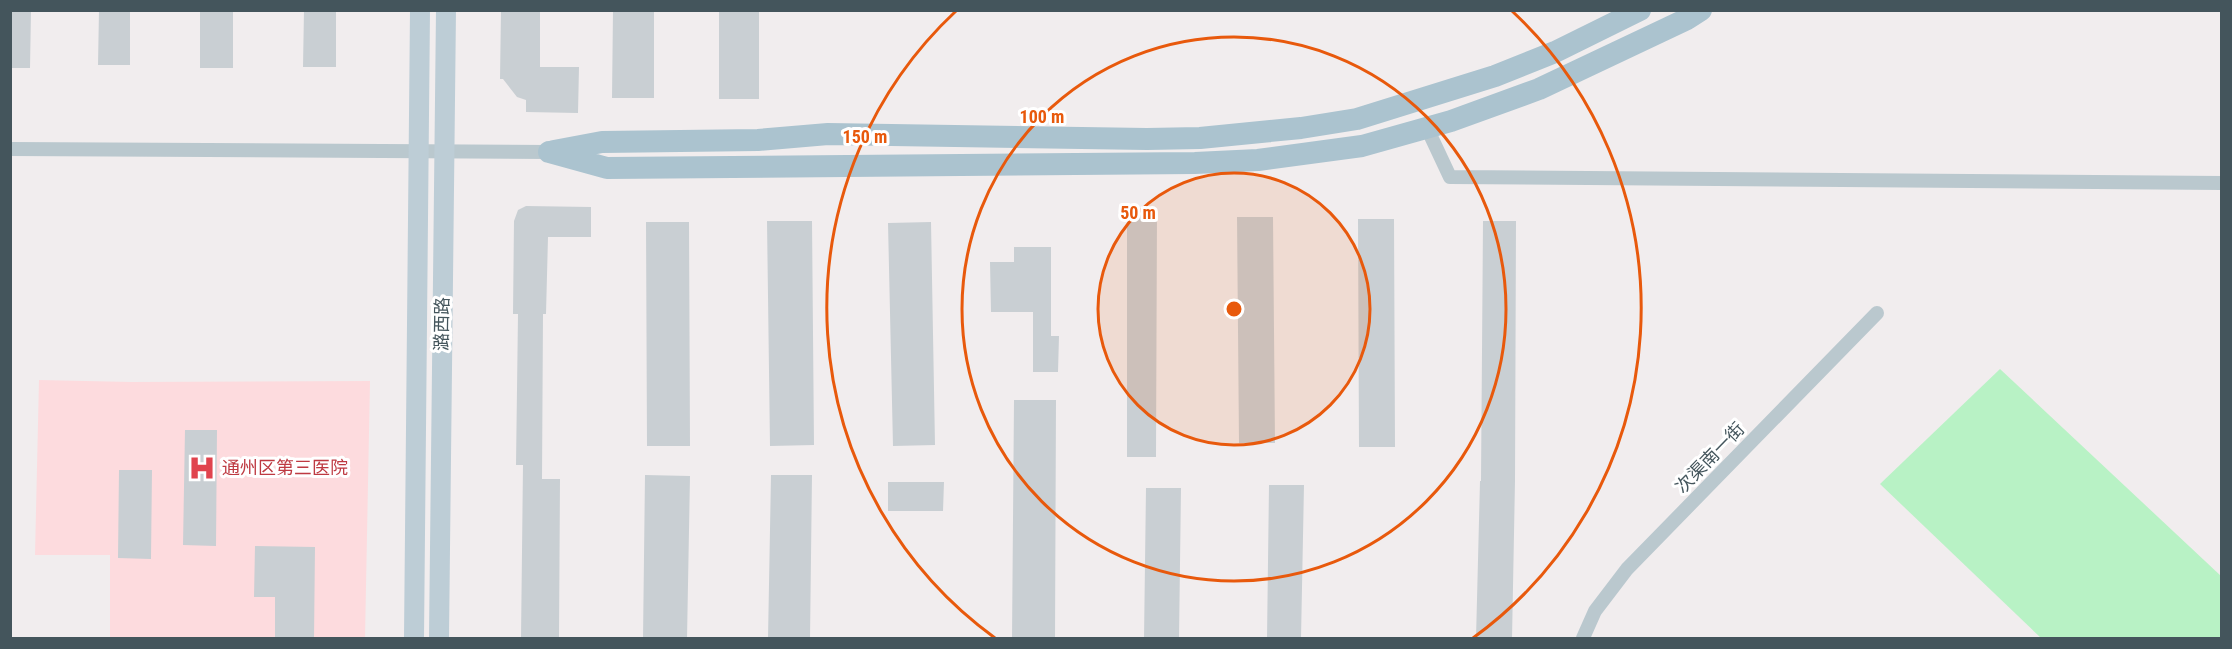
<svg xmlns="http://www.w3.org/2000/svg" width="2232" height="649" font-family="'Roboto Condensed','Noto Sans SC',sans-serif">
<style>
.medical{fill:#fddbde}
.green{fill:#b8f2c5}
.building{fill:#c9cfd3}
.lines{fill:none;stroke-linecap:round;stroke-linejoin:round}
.street{stroke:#bac8ce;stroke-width:14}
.secondary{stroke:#bdcdd6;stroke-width:20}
.primary{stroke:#abc3cf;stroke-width:22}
.ring{fill:none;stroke:#e8590c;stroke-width:3}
.labels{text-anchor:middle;stroke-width:6;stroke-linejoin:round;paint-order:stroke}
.street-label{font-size:18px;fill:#44555c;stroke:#fff}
.health-label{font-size:18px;fill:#be3a42;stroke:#fff;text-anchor:start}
.centre{fill:#e8590c;stroke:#fff;stroke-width:3}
.ring-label{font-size:18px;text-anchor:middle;font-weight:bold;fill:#e8590c;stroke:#fff;stroke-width:6;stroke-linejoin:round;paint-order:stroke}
</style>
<rect width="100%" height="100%" fill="#f1edee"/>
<path class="medical" d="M39,380L131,382L370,381L365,638H110V555H35Z"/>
<path class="green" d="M2000,369L2221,576V638H2041L1880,484Z"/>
<path class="building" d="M10,10H31L30,68H10Z
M99,10H130V65H98Z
M200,10H233V68H200Z
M304,10H336V67H303Z
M501,10H540V67H579L578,113L526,112V100L517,97L503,79H500Z
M613,10H654V98H612Z
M719,10H759V99H719Z
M526,206L591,207V237H548L546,314H543L542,479H560L559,639H521L523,465H516L518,314H513L514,221L518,210Z
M1127,215H1157L1156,457H1127Z
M1237,217H1273L1275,443H1239Z
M1358,219H1394L1395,447H1359Z
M767,221H812L814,445L770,446Z
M1483,221H1516L1515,481L1512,639H1476L1480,481H1481Z
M646,222H689L690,446H647Z
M931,222L935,445L893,446L888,223Z
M1014,247H1051V336H1059L1058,372H1033V312H991L990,262H1014Z
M1014,400H1056L1055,639H1012Z
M185,430H217L216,546L183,545Z
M119,470H152L151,559L118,558Z
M645,475L690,476L687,639H643Z
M771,475H812L810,639H768Z
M888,482H944L943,511H888Z
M1269,485H1304L1301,639H1267Z
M1146,488H1181L1179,639H1144Z
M255,546L315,547L314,639H275V597H254Z"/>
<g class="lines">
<path class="street" d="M1427,128L1450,177L2222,183
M10,149L549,152
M1583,638L1595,611L1627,569L1877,313"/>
<path class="secondary" d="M414,638L420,10
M439,638L446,10"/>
<path class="primary" d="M554,151L602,142L758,140L828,134L1147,139L1200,138L1301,128L1357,119L1495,76L1555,52L1640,10
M549,152L607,168L1195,163L1258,160L1362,146L1451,121L1539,89L1687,19L1701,10"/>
</g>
<circle cx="1234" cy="309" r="136" fill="#e8590c" fill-opacity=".12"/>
<g class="ring">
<circle cx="1234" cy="309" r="136"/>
<circle cx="1234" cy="309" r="272"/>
<path d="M995 638A407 407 0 0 1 956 11M1512 11A407 407 0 0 1 1473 638"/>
</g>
<defs>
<symbol id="hospital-bare" viewBox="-9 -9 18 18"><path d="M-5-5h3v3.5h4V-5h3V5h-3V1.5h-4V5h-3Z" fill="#e0444e" stroke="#fff" stroke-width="2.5" paint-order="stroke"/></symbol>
</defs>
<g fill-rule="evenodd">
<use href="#hospital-bare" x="183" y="449" width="38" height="38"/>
</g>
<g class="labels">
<g class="street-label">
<text transform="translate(442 324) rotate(-89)" y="6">潞西路</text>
<text transform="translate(1710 458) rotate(-46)" y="6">次渠南一街</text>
</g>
<g class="health-label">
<text x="222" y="474">通州区第三医院</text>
</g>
</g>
<circle cx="1234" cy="309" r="9" class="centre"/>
<g class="ring-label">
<text x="1042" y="123">100 m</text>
<text x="865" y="143">150 m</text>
<text x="1138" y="219">50 m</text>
</g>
<rect width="2232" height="649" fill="none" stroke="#44555c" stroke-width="24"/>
</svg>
